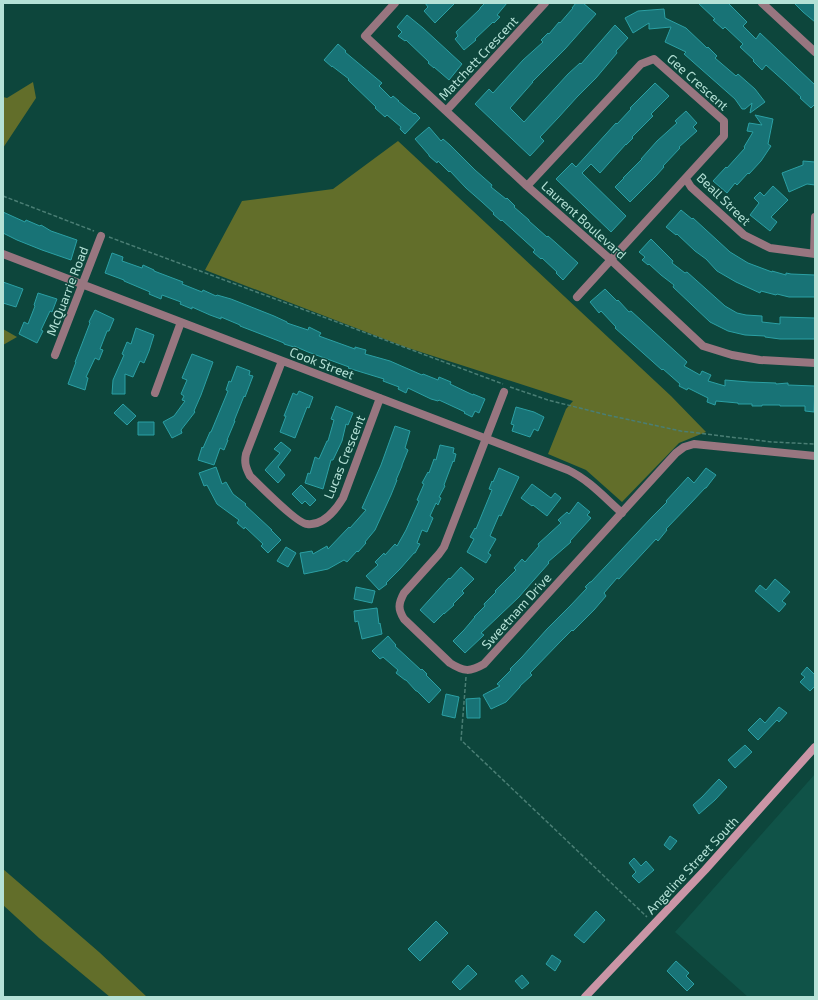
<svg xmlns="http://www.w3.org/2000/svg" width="818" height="1000" font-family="'Exo 2',sans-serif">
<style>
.built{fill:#105348}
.green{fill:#626e2a}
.building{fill:#187376;stroke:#2ba0a4}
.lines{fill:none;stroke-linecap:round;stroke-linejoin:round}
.path{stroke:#4a7e74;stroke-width:1.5;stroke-dasharray:4 2;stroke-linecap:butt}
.minor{stroke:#987680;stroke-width:8}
.secondary{stroke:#ca95a6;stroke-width:8}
.labels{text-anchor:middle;stroke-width:3;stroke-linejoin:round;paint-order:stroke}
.street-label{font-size:13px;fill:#b4e1d6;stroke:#0d463c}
</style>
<rect width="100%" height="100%" fill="#0d463c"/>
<path class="built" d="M815,774V997H748L675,932Z"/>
<path class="green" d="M33,82L36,98L3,148V97L7,98Z
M398,141L671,396L706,432L679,443L622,502L586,470L548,454L566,409L573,401L405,347L205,270L242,201L333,189Z
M3,329L17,337L3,345Z
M3,869L99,952L147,997H110L39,938L3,905Z"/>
<path class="building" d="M425,3H455L435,23L424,11L428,7Z
M485,3H507L497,15L500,17L494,23L493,22L475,39L476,40L464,50L455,39L458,36L456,32L480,9V8Z
M576,3H583L596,14L565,49L532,82H533L510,108L524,122L568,74L580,63L581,64L615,25L628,38L616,51L617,53L596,78L577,97L558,118L540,137L544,141L530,156L475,104L489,89L493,93L523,60L543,42L541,40L548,33L549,34L559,22L560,23L573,8H572Z
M698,3H728L747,22L743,26L756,39L760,33L815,85V104L811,108L800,98L801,97L785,82L766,65L762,70L753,61L754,60L740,47L743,44L725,27L723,29L713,20L715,19Z
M794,3H815V22L803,12Z
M664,9L665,18L686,28L707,48L708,47L717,56L715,58L736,76L738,74L755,89L765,102L750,113L752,103L745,109H742L735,99L684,54L686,52L665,42L671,27L649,29V23L633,33L625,18L638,11Z
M407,15L423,28L462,64L449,80L434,67V68L428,63L429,62L406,40L405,41L398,36L402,32L397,27Z
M338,44L346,51L345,52L382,83L379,86L391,98L393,96L399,101H398L414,114L415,113L420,118L405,134L400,129L401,127L387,115L385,117L375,108L376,107L348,80L349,79L332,66V67L324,60Z
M655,83L669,96L651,114L653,116L632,137L633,138L626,145V144L600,173L591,164L582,173L626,216L611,232L556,179L572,163L576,167L616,123L617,124L631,109L630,108Z
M686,111L697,123L693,127L697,131L679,147L680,148L663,166L664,167L655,177L630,202L615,187L624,178H623L642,159H641L657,141L677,123L675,121Z
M755,115L773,119L768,144L771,146L761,161L749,174L748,173L737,185L735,183L727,193L713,181L726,167L727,168L745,148L744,147L753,132L747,131L749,123L762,125Z
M429,127L441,141L443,139L450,145L475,170L492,185L491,187L506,199L507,198L515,206L514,207L529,220V221L547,237L548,236L556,243L578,263L563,280L556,273L557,272L542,258L541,259L533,252L535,250L502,220L501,221L493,214L494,213L482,202L466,188L450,171L449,172L438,161L437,163L429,156V155L415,139Z
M803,161L815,162V185L807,184L789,192L782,173L803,165Z
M773,186L788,200L771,217L777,222L770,231L750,215L759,203L754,198L760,192L764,196Z
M681,210L692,219L693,218L730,252L748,263L772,272V271L786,275V273L791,274L815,275V297H789L777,294L776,295L761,291L760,293L736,282L717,271L706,259L695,251L677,234L676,235L666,227Z
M3,212L25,222L26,220L40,226L41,225L51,231L77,240L71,260L42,250L17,240L3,233Z
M651,239L673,261L672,263L685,273L687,272L725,306L737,313L746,315L762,316V322L780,324V317L815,318V339H780L765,337V336L745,335L728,331L710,322L673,287L674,285L661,275L649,264L648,265L642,260L645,257L639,252Z
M112,253L123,257L122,261L142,268L143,265L154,270V271L183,282L182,284L202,292L203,290L216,296L217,295L231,299L274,316L287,322V323L308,330L309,327L321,333L319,336L355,349V347L366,350L365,354L390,361L422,375L423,374L438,380L439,377L451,382L450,384L473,395V394L485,399L479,413L475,411L472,417L464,413L465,412L439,400L438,401L431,399L408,388L406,393L398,389L399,387L383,381L384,379L348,368L349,367L308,352L294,346V347L284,344V343L266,336L240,326V325L221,317V319L210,315L192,307V309L180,304L181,302L162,295L161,299L149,294L150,292L124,281V280L105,273Z
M3,282L23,289L16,307L3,303Z
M605,289L617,301L618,300L629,312L631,311L687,362L684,366L700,375L702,371L711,375L708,381L725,386V380L749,382L776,383V384L788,383V385L815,386L814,412L805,411V406H780V405H762V406H752V404H738V403L716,401L715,405L707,402L708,398L688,388L687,390L679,386L680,384L663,369L662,370L615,328L616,327L601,311L599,313L590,302Z
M38,293L57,299L52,312L50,311L41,330L43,331L37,343L19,334L24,322L28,324L35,306L34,305Z
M95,310L114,319L109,331H107L100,349L103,350L99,360L95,358L86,377L88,378L85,390L68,384L76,362H75L90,323L89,322Z
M136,328L154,335L149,351L144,363L140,361L133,377L125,374V394H112L113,380L124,355L122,354L127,342L131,344Z
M192,354L213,362L201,395L194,411L195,412L181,430L182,433L172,438L163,422L174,416L185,401L182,400L184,396L181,394L187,380L182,378Z
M237,366L250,371L249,375L253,376L245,397L244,396L234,421H235L227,440H228L224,450L220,448L214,465L198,460L202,447L203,448L210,432H211L228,391L226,390L229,381L231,382Z
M299,391L313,397L309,408L307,407L295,438L280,432L286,416H284L293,393L297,395Z
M123,404L136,416L127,425L114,413Z
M336,406L353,413L348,425L346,424L342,441L333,460H331L323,489L305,483L308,473L310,474L315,457L319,459L327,441H328L334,420L331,419Z
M516,407L534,412L544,417L538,431L534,429L530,437L512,431L514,425L511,424Z
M138,422H154V435H138Z
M395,426L410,431L405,448L408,450L402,465V466L396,480H397L391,495L375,530L365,542L366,543L358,552L357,551L347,562L344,560L328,569L304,574L300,553L312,551L313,554L327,546L328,549L349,527L350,528L366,510L362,508L381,465Z
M281,442L291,450L278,467L285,475L278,483L265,470L280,453L274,449Z
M440,445L454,448L453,453L456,454L454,462L453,461L444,485L445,486L439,497L441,498L438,505L436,503L430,516L433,518L427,532L422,530L417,543L420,544L415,553H414L400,569L386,583L387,584L379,590L366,576L378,565L375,562L384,553L385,555L395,544L397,546L406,530L419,501L417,500L424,484L422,483L428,472L429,473L434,459L436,460Z
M216,467L222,484L226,482L233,494L246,504L245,505L272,530H271L281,540L268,553L261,546L263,544L245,527L244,529L237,523L239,520L217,504L207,485L204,486L199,473Z
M499,468L519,477L501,516L499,515L490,536L496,539L488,553L491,555L486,563L467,552L474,539L470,537L475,528L476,529L492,490L489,489L492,481L493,482Z
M706,468L716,475L706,488H705L690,504L666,529L667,530L658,541L656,539L619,579L617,578L604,593L606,596L594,610L573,631L572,630L560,642L530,673L532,675L520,686V687L506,702L491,709L483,695L500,686L497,684L511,670L510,669L522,657L547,629L570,606L587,588L585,587L590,582H591L652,517L667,502L666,501L688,477L694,483Z
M532,484L551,498L555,493L561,498L547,516L533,505L532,506L521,498Z
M301,485L316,500L310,506L305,501L302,504L292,494Z
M578,502L590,512L587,515L591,518L570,541L571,542L548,562L549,563L525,590L519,597L481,633L484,635L465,653L453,641L464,630L475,617H474L485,606L484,604L496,592L495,591L516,570L514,568L522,559L525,562L539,546L538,544L561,523L558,520L567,512L569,514Z
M286,547L296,553L288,567L277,561Z
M461,567L474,579L462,591L464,593L453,604L454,605L444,614V613L434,623L420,610L449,578L450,579Z
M775,579L790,592L782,601L786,604L779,612L755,591L760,585L766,590Z
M356,587L375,591L372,603L354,599Z
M377,608L379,624L380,623L382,634L362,639L358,621L355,622L354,611Z
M388,636L396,645L395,646L421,670L422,669L427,674L426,675L441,690L429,703L417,691H416L406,680H405L396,673L398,670L383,657L380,659L372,651Z
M807,667L815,675V686L810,691L800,682L805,677L801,674Z
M446,694L459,697L455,718L442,715Z
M480,698V718H467L466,699Z
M779,707L787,713L779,722L777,720L758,740L748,730L760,718L765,723Z
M745,745L752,752L735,768L728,760Z
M719,779L727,787L715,800L699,814L693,805L702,797Z
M670,836L677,841L670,850L664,845Z
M634,858L641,866L646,861L654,870L639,883L632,876L636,872L629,863Z
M596,911L605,920L584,943L574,935Z
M436,921L448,933L420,961L408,949Z
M552,955L561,961L555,971L546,964Z
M676,961L689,973L686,976L694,984L687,991L667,971Z
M468,965L477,974L460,990L452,982Z
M522,975L529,983L522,989L515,981Z"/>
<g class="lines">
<path class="path" d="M3,196L94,231
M109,237L503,384
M510,387L548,400L607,415L681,431L772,442L815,444
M466,677L461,740L647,917"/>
<path class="minor" d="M395,3L365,36L527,186L611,260L703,346L732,355L760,360L815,363
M762,3L815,52
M446,111L545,3
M686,179L691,187L744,235L770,248L815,254
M527,186L641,64L654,59L724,121V136L577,297
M3,254L568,470C589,480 604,497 622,513
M814,254L815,217
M55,355L101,236
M282,361L246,454C244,463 246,468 250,476C259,485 298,524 307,524C323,526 335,511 343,498L380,398
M504,392L444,547L439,554L404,593C398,604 398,609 404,619L450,663C464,672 470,672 484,664L676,453L684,447L694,444L815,456
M155,393L181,322"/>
<path class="secondary" d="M585,997L705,870L815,747"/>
</g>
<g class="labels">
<g class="street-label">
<text transform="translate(478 58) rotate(-47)" y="5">Matchett Crescent</text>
<text transform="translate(698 82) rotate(42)" y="5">Gee Crescent</text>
<text transform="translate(724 199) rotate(44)" y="5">Beall Street</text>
<text transform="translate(584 220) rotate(42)" y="5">Laurent Boulevard</text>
<text transform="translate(67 291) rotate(-69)" y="5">McQuarrie Road</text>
<text transform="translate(322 363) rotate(21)" y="5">Cook Street</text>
<text transform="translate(344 457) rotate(-68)" y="5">Lucas Crescent</text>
<text transform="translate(516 611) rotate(-48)" y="5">Sweetnam Drive</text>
<text transform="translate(692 865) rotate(-47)" y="5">Angeline Street South</text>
</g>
</g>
<rect width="818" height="1000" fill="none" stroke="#b4e1d6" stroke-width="8"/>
</svg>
